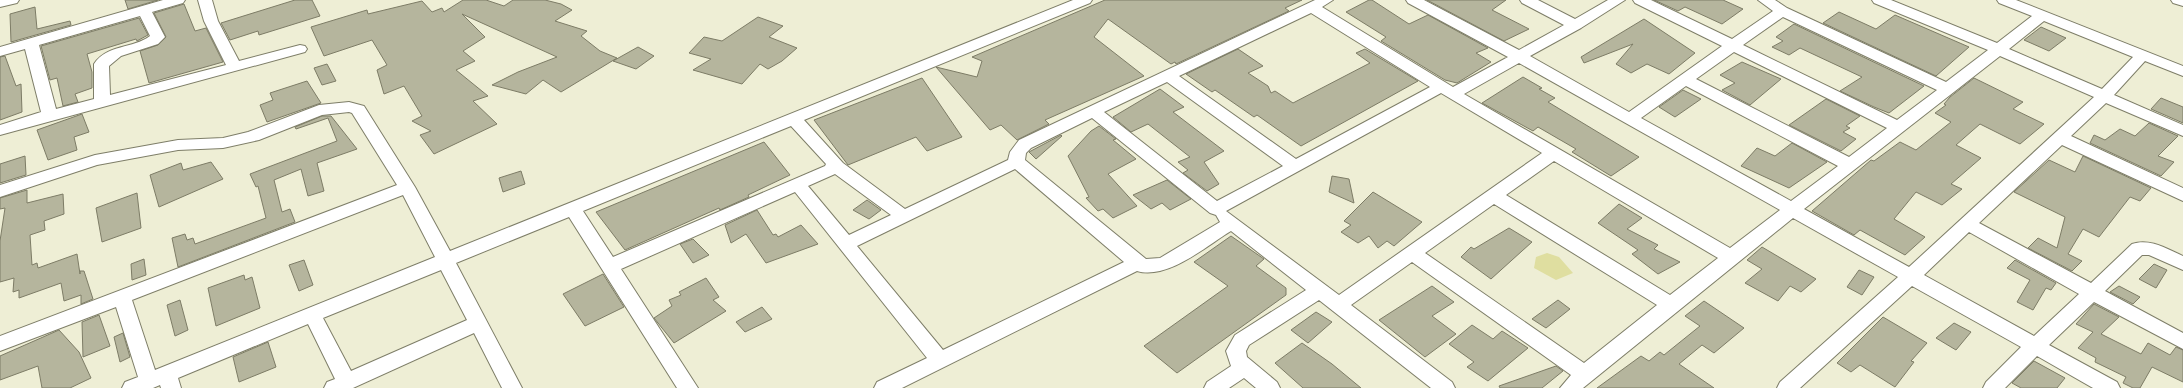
<svg xmlns="http://www.w3.org/2000/svg" width="2183" height="388" font-family="'Asap Condensed',sans-serif">
<style>
.green{fill:#dfdea0}
.building{fill:#b5b59d;stroke:#7d7c66}
.lines{fill:none;stroke-linecap:round;stroke-linejoin:round}
.street-casing{stroke:#7e7e68;stroke-width:2}
.street{fill:#fff;fill-rule:evenodd}
</style>
<rect width="100%" height="100%" fill="#eeeed5"/>
<path class="green" d="M1547,253L1559,257L1573,273L1556,280L1534,268L1536,257Z"/>
<path class="building" d="M125,0H158L128,9Z
M295,0H312L320,16L259,35L258,31L230,40L221,23Z
M463,0H486L504,6L513,0H545L561,4L572,10L555,21L587,31L581,36L600,51L617,58L561,92L543,80L526,94L492,85L518,72L557,57L462,14L485,37L463,51L475,61L456,70L488,96L473,101L497,124L434,154L420,135L431,131L412,121L422,116L404,86L384,94L377,70L387,65L372,40L324,56L311,27L367,10L368,14L422,1L432,12L442,8L444,12Z
M1105,0H1302L1285,8L1289,11L1176,64L1175,62L1171,64L1108,19L1094,37L1144,76L1045,120L1049,124L1017,140L1001,125L990,130L936,67L977,77L982,61L972,57Z
M1369,0H1372L1409,24L1428,15L1488,48L1476,53L1491,62L1457,83L1445,80L1381,41L1386,37L1346,12Z
M1427,0H1506L1492,10L1529,29L1504,41Z
M1654,0H1723L1743,9L1722,24L1685,7L1678,11Z
M184,4L195,31L206,28L223,62L149,83L140,51L158,45L166,37L154,13Z
M35,7L37,29L70,21L71,25L11,42L10,14Z
M1839,12L1876,29L1895,15L1969,47L1936,76L1823,23Z
M758,17L783,26L769,37L797,48L782,61L768,69L760,64L742,84L693,70L711,59L689,53L704,37L722,41Z
M139,18L148,35L137,41L136,39L87,54L92,72V88L75,94L78,102L63,106L57,78L50,80L41,46Z
M1644,19L1695,53L1669,74L1647,64L1631,73L1616,64L1633,44L1584,63L1581,57Z
M1794,24L1924,86L1889,113L1874,107L1840,91L1862,77L1800,48L1789,55L1772,47L1783,41L1776,37Z
M2041,27L2066,38L2049,51L2024,40Z
M638,47L654,56L636,69L613,61Z
M1238,49L1263,66L1248,73L1268,86L1271,93L1275,91L1293,103L1370,63L1356,53L1365,49L1418,81L1301,146L1257,115L1254,117L1215,90L1212,92L1186,74Z
M5,56L16,86L21,84L22,112L0,120V57Z
M1742,62L1781,79L1750,105L1722,90L1735,83L1720,75Z
M327,64L336,81L322,85L314,68Z
M1523,77L1542,88L1539,89L1555,98L1548,102L1639,157L1611,176L1572,152L1576,149L1538,127L1533,131L1482,103Z
M922,78L962,137L927,151L916,137L848,165L814,120Z
M1974,78L2023,102L2013,109L2044,124L2020,144L1980,124L1956,145L1981,158L1951,184L1962,189L1942,205L1916,192L1894,219L1925,237L1905,255L1860,230L1854,235L1812,211L1871,160L1874,161L1900,142L1916,150L1951,122L1935,113L1946,105L1944,104L1950,97Z
M307,81L321,103L267,122L260,105L273,100L270,93Z
M1160,89L1184,107L1173,112L1224,151L1204,162L1219,184L1207,191L1183,173L1188,170L1178,162L1190,157L1148,124L1131,132L1113,117Z
M1683,90L1701,99L1675,117L1659,107Z
M2161,98L2183,107V123L2151,109Z
M1826,99L1860,116L1846,126L1850,128L1843,132L1856,139L1841,151L1789,125Z
M82,114L89,132L74,137L77,150L48,160L37,130Z
M322,116H331L357,149L317,163L324,191L308,196L301,169L274,180L282,212L290,209L295,222L178,267L172,238L185,234L187,240L193,238L195,244L266,218L258,186L256,187L250,174L337,141L328,118L296,129L295,127Z
M2149,123L2178,136L2158,156L2174,162L2161,176L2090,143L2094,135L2105,140L2120,129L2135,136Z
M1099,126L1116,139L1113,140L1136,159L1108,174L1137,206L1113,218L1103,209L1098,211L1086,198L1089,197L1068,156L1091,131Z
M1061,135L1062,136L1036,159L1029,152Z
M764,142L790,175L748,195L749,197L720,210L719,208L625,250L596,212Z
M1792,143L1827,162L1789,188L1741,166L1757,148L1775,156Z
M25,156L26,175L0,183V164Z
M2083,156L2151,188L2140,201L2130,197L2099,237L2083,229L2068,254L2082,261L2072,271L2028,248L2038,238L2057,248L2065,217L2014,192L2049,160L2075,172Z
M211,162L223,179L159,207L150,175L181,163L183,170Z
M521,171L525,184L503,192L499,178Z
M1332,176L1349,179L1354,203L1329,192Z
M1167,180L1191,199L1170,210L1162,203L1151,209L1133,195Z
M27,190V203L63,194L64,214L44,221L45,230L30,235L32,265L37,263L38,268L77,254L80,274V271H84L93,299L81,304V295L64,301L61,283L19,298V290L13,292L14,278L0,282V241L5,208L0,209V198Z
M1373,192L1422,222L1394,246L1387,241L1378,248L1369,236L1358,243L1341,232L1351,225L1344,221Z
M137,193L141,228L102,242L96,208Z
M867,200L881,210L869,219L853,210Z
M1619,204L1642,218L1627,229L1658,245L1654,249L1680,262L1658,274L1632,254L1638,250L1598,223Z
M757,210L773,235L776,234L778,237L801,225L818,244L766,263L746,234L731,243L725,225Z
M1509,228L1532,242L1491,279L1461,257L1471,247L1474,249Z
M1231,236L1264,259L1256,266L1286,288V295L1177,373L1144,346L1228,286L1194,262Z
M693,239L709,255L693,263L680,244Z
M1762,247L1816,279L1801,292L1790,286L1778,301L1745,283L1762,269L1747,260Z
M144,259L146,275L132,280L131,264Z
M304,260L313,285L299,291L289,265Z
M2015,260L2056,283L2051,290L2046,288L2033,310L2017,302L2030,280L2007,268Z
M2154,264L2167,270L2156,288L2139,279Z
M1859,270L1874,277L1862,295L1847,287Z
M603,274L624,307L585,326L563,294Z
M244,275L245,280L252,277L260,308L216,326L208,288Z
M706,278L719,297L713,300L726,311L674,343L654,318L672,306L669,300L681,295L679,292Z
M1432,286L1454,302L1432,316L1456,334L1425,357L1379,320Z
M2119,286L2140,297L2133,304L2110,292Z
M180,300L188,330L175,336L167,305Z
M1558,300L1570,309L1546,328L1532,319Z
M1704,301L1744,328L1714,353L1702,345L1679,364L1714,388H1597L1641,356L1649,361L1660,352L1664,355L1700,326L1685,316Z
M2094,304L2119,317L2101,334L2141,354L2148,343L2170,355L2176,347L2183,350V382L2152,367L2140,388H2133L2123,383L2126,377L2095,362L2096,358L2078,348L2093,332L2076,324Z
M762,307L772,319L745,332L736,322Z
M1316,312L1332,322L1308,343L1291,330Z
M99,315L110,346L83,357L82,322Z
M1883,317L1927,343L1911,361L1914,362L1895,387L1860,365L1851,372L1837,363Z
M1954,323L1971,332L1956,350L1936,338Z
M1472,325L1493,339L1502,331L1528,348L1488,381L1467,367L1474,362L1449,344Z
M59,330L79,352L91,378L70,388H42L38,366L0,380V356Z
M123,333L130,357L120,362L114,337Z
M268,342L276,367L239,382L233,357Z
M1302,343L1332,364L1361,388H1303L1275,363Z
M2034,361L2065,378L2057,388H2021L2012,383Z
M1556,366L1563,371L1542,388H1500L1499,386Z"/>
<g class="lines">
<defs>
<path id="street" d="M0,0H19L17,3L0,7Z
M163,0H185L183,3L152,12L165,37L158,44L121,56L109,66L110,95L226,65L204,21L198,0H212L218,21L239,61L300,45L305,46L307,49L305,52L0,135V125L41,112L25,49L0,56V47ZM140,16L150,36C133,49 107,44 94,64V99L56,109L39,45Z
M1073,0H1092L1090,3L804,120L843,163L905,209L1008,160L1010,152L1019,140L1315,0H1333L1322,7L1453,87L1508,57L1408,3L1406,0H1424L1519,50L1564,25L1522,3L1520,0H1538L1575,19L1608,0H1625L1581,28L1530,56L1629,112L1722,46L1635,3L1633,0H1651L1732,39L1773,11L1758,0H1775L1787,8L1946,82L1988,50L1874,3L1872,0H1891L1997,43L2032,16L1999,3L1997,0H2016L2183,66V76L2145,61L2114,95L2183,125V136L2106,103L2071,136L2183,188V201L2062,145L1979,223L2091,283L2132,244C2150,238 2167,249 2183,256V270L2149,255H2142L2105,291L2183,333V349L2094,302L2049,345L2117,382L2120,388H2093L2037,356L2005,388H1983L1986,382L2021,347L1912,286L1800,388H1777L1780,382L1898,277L1793,218L1583,388H1560L1571,375L1412,262L1351,305L1452,382L1455,388H1431L1319,300L1249,345L1246,351L1247,357L1277,382L1280,388H1256L1244,378L1229,388H1204L1207,382L1231,366L1226,351L1235,335L1306,290L1231,231C1206,246 1168,280 1137,271L902,388H874L877,382L927,358L795,192L621,269L698,388H677L569,217L456,263L522,388H502L474,333L353,388H324L327,382L335,379L308,324L178,378L181,388H161L160,385L153,388H122L125,382L138,377L116,307L0,351V336L397,185L352,113L349,112L322,115L259,140L223,148L178,150L97,165L0,197V185L95,155L178,140L223,138L248,132L319,105L349,102L364,106L415,187L450,251ZM1311,13L1430,87L1296,159L1179,76ZM1783,17L1937,90L1897,120L1743,45ZM2044,21L2133,57L2102,89L2009,49ZM1734,52L1887,128L1849,157L1696,79ZM2000,56L2094,97L1909,267L1804,209ZM1519,63L1780,210L1730,248L1464,94ZM1167,82L1283,166L1217,201L1104,112ZM1686,86L1838,166L1791,201L1641,118ZM1441,93L1542,153L1339,295L1226,211ZM1092,118L1210,213L1216,215L1220,222L1160,258L1146,259L1025,160L1026,153L1031,148ZM791,126L826,164L825,166L613,257L583,211ZM1554,161L1718,258L1670,295L1506,195ZM1015,169L1124,262L943,350L857,246ZM835,174L891,215L849,235L808,186ZM403,195L435,257L155,370L132,300ZM1494,204L1657,305L1584,363L1425,253ZM1969,232L2079,294L2034,336L1924,275ZM441,270L467,320L351,371L323,318Z
M2171,0H2183V6L2173,3Z"/>
</defs>
<use href="#street" class="street-casing"/>
<use href="#street" class="street"/>
</g>
</svg>
